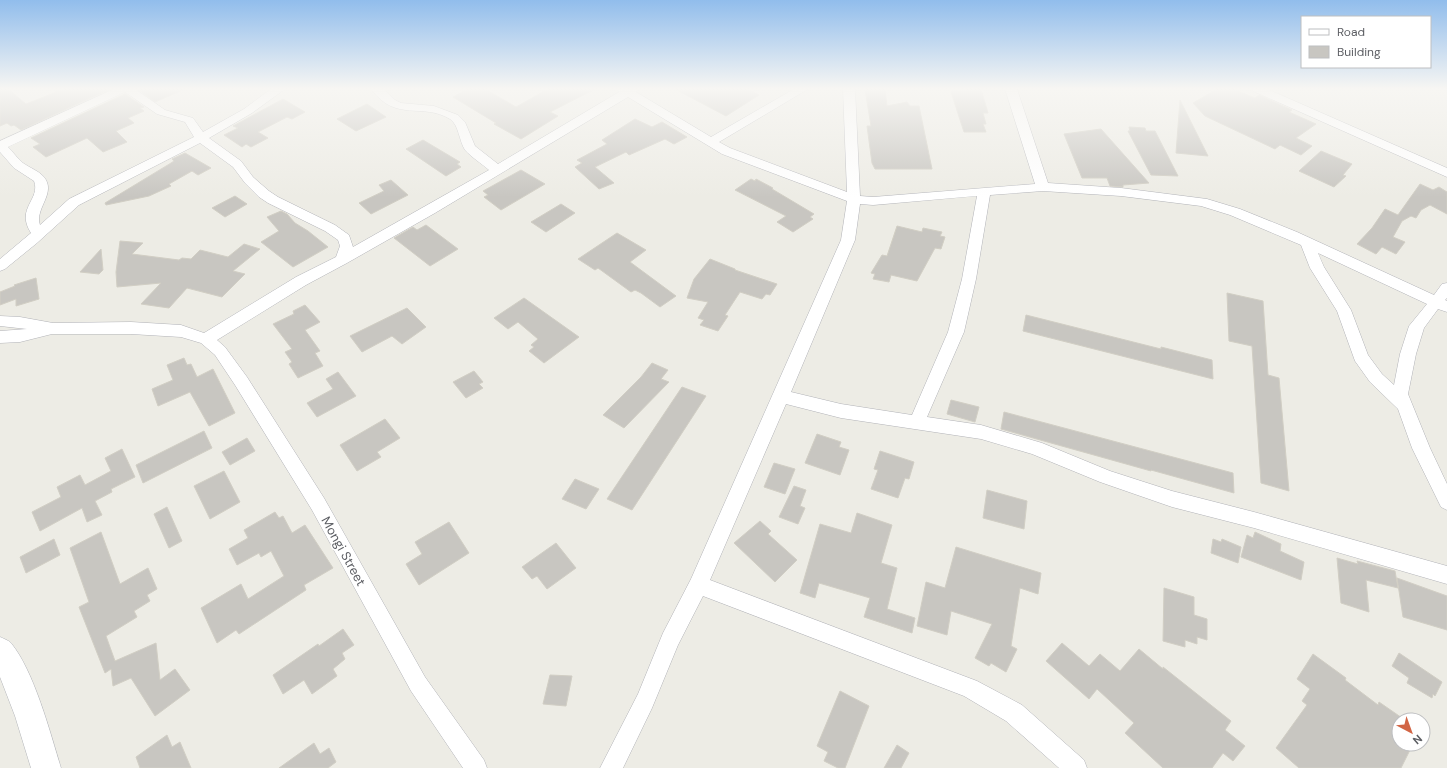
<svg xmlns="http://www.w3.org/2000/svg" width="1447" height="768" font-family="'DM Sans',sans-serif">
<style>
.building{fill:#c8c6c1;stroke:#d1cec4}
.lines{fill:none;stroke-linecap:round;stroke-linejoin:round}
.street-casing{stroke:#b2b3b8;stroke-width:1}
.secondary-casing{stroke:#b3b5ba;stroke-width:1}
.street{fill:#fff;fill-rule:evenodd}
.secondary{fill:#fff;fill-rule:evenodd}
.labels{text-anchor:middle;stroke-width:3;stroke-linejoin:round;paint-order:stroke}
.street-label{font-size:13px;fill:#5c5e63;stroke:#fff}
</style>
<rect width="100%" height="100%" fill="#edece5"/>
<path class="building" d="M0,89H8L26,104L64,89H110L21,130L14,125L11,126L7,123L0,126Z
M138,89H185L155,102Z
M468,89H485L516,107L548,89H595L550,112L558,116L521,139L494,124L496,123L453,97Z
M675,89H747L759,95L726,116Z
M865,89H885L887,106L907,102L910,106H919L932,169H875L872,163L867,126H871Z
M965,89H981L988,113H983L986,124H983L986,132H964L951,92L966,91Z
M1217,89H1233L1255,98L1259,95L1292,110L1289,112L1316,124L1296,138L1312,146L1301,155L1280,145L1275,149L1205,116L1193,103Z
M125,94L144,107L140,108L144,111L128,118L134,123L116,131L127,142L103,152L87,138L46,157L33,147L40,144L31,138Z
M283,99L305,112L292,119L287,117L258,132L268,138L251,147L246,144L242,147L224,135L238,128L233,126Z
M1180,100L1208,156L1176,153Z
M367,104L386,117L356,131L337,119Z
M635,119L652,127L662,122L687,137L674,144L665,139L629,155L626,152L595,167L614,183L599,189L575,167L582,163L577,160L607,144L602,140Z
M1129,127L1145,128L1146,131H1155L1178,176L1151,175L1128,131H1130Z
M1101,129L1149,183L1123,185V187L1110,186L1107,178H1082L1064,134Z
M423,140L460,162L457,164L461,167L446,176L406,149Z
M1321,151L1352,164L1343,175L1346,176L1334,187L1299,171Z
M185,153L211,168L198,175L192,171L169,184L171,186L149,196L106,205L105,203L171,163L174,161L172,159Z
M521,170L545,184L501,210L484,197L488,195L483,191Z
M751,179L755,181L756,179L773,188L772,189L814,214L810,217L813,219L793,232L777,222L786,216L735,190Z
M391,180L408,195L371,214L359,203L384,191L379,185Z
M1420,184L1433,190L1439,187L1447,192V214L1430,205L1421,210L1416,218L1411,216L1402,221L1393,237L1405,242L1396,254L1382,247L1376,254L1357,244L1372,228L1385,209L1398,215Z
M235,196L247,204L225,217L212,208Z
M561,204L575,213L546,232L531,222Z
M281,211L287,214L295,223L308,231L328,247L293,267L261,242L279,231L267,217Z
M426,225L458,249L430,266L394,238L413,227L417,230Z
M897,226L922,232L923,228L942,232L940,236L945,237L941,249L935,248L917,281L891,275L889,282L873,279L875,274L871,273L882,255L887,256Z
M617,233L646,250L630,262L676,296L660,307L641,293L635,290L631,292L598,268L595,270L578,259Z
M120,241L143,243L132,254L179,260L182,258L191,259L200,250L228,257L244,244L260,249L233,271L245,274L222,297L187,288L169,308L141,304L161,283L117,287L116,272Z
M101,249L103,270L99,274L80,272Z
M710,259L735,269V270L777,284L770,295L766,294L762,299L740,292L725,315L728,316L718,331L700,325L704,320L698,318L708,302L687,298L694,279Z
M36,278L39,299L16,306V299L0,305V292L15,286L14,285Z
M1227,293L1263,301L1268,375L1279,378L1289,491L1261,483L1252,346L1229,341Z
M524,298L579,337L544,363L529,351L534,347L531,345L538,339L518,322L508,329L494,318Z
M305,305L320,322L305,330L320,351L315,353L323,366L298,378L289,364L292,362L285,352L292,349L273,324L294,314L293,311Z
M407,308L426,327L402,344L392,336L362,352L350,336Z
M1026,315L1161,349V347L1212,360L1213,379L1023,331Z
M184,358L187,365L191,364L197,377L213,369L235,413L209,426L190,392L158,406L152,389L173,380L167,365Z
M652,363L668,370L661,379L669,382L624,428L603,415L641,377Z
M474,371L483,382L479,384L483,388L466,398L453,382Z
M338,372L356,396L317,417L307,403L333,389L326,379Z
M682,387L706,396L632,510L607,499Z
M951,400L979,407L975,422L947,414Z
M1004,412L1233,473L1234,493L1151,470V471L1001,429Z
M385,419L400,438L377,452L381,457L357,471L340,445Z
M204,431L212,448L143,483L136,465Z
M817,434L841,442L839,447L849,450L840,475L805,463Z
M247,438L255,451L230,465L222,452Z
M122,449L135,477L111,489L112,492L95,501L102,515L87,522L82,508L40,531L32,512L61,497L57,487L80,475L85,485L111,471L105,458Z
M880,451L914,462L909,479L905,478L898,498L871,489L878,470L874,469Z
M774,463L795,469L785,494L764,487Z
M224,471L240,502L210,519L194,486Z
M575,479L599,489L586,509L562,499Z
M794,486L806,490L800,506L805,508L798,524L779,517Z
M987,490L1027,501L1024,529L983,518Z
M167,507L182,541L169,548L154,514Z
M275,512L279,518L283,516L292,533L305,525L333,568L304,585L306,590L239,634L236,630L217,643L201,608L241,584L248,599L284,576L271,551L261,557L259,553L237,565L229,549L248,538L244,530Z
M857,513L892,525L881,563L897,568L887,609L915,618L912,633L864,617L870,598L819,583L815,598L800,593L820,524L851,533Z
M760,521L771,531L768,534L797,560L775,582L734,543Z
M449,522L469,553L419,585L406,564L422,554L415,542Z
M101,532L120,584L148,568L157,589L147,595L150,601L134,611L137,617L106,636L115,661L156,643L160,680L175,669L190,690L155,716L131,678L113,686L111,669L105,673L79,607L89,602L70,548Z
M1255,532L1281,544L1280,551L1304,562L1301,580L1241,557L1247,535L1253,538Z
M54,539L60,555L26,573L20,557Z
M1213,539L1221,542L1222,539L1241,547L1238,563L1211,553Z
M556,543L576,568L547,589L537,576L532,579L522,567Z
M956,547L1041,573L1038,594L1020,588L1011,646L1017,649L1006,672L991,663L989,666L975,658L992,624L951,611L947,635L917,626L926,582L945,588Z
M1337,558L1358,564L1357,561L1395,571L1398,588L1366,580L1369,612L1341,603Z
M1397,578L1447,596V630L1403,617Z
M1164,588L1194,597V615L1207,619V640L1197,637V644L1185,640V647L1163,641Z
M343,629L354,645L342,653L345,659L333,669L337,676L312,694L304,680L283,694L273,675L318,644L319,646Z
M1062,643L1089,666L1100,654L1120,671L1139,649L1163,669V667L1231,721L1225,730L1245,746L1233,761L1223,753L1212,768H1163L1125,733L1134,723L1097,689L1089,699L1046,661Z
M1399,653L1442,682L1435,696L1433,694L1432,698L1407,683L1409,678L1392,666Z
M1313,654L1346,678L1345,680L1378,705L1379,702L1405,720H1399V744H1413L1401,768H1299L1276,748L1307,705L1302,701L1310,689L1297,679Z
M550,675L572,676L566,706L543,704Z
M840,691L869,706L845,768H838L824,761L828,752L817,746Z
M167,735L172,747L180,742L191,768H140L136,757Z
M314,743L320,754L329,748L336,762L328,768H279Z
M897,745L909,753L901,768H884Z"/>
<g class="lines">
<defs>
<path id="street" d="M114,89H135L165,110L193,118L203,132L244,109L271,89H285L252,113L209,138L241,161L253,177L269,191L278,197L335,225L349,235L353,247L489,170C481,163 471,157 465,150C459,141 459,125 450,119C422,102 396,123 371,89H384L395,100L401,103L434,106L458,115L465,122L475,146L498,164L619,92L616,89H639L636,92L711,137L794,89H808L719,142L730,148L847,192L843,89H855L860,196L873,197L1035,184L1005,89H1017L1048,183L1121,188L1207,199L1240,209L1297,232L1434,295L1442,284L1447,283V298L1445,300L1447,301V312L1438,309L1424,328L1416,354L1408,394L1430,448L1447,484V510L1441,507L1412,448L1398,409L1370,382L1355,361L1337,311L1310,268L1301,245L1230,215L1201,206L1121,196L1043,191L990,195L976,279L964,332L927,417L981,425L1042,443L1110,471L1172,491L1254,512L1447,566V584L1254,528L1172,507L1100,482L1032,454L981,439L841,418L786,404L710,580L977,681L1022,705L1084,760L1087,768H1059L1006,721L964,696L703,596L678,645L652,708L623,768H600L638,694L663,633L691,579L841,240L847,201L722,154L628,97L435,213L347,263L306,285L217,340L225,347L247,377L324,498L425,677L484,760L487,768H463L411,691L312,510L235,385L215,355L201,343L181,337L131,334H52L20,342L0,343V331L27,329L0,326V316L20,317L53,323L131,322L181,325L204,333L296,277L336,257L340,246L338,240L325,231L268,203L259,197L245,183L233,167L200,143L79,205L37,243L5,269L0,271V259L31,233C15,208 41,200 34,181L14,168L0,152V141ZM125,92L157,114L185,122L194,137L69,199L40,225C34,209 57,193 44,177C39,171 30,168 23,163C18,159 13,152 8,147ZM977,196L962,279L948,332L912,415L841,404L791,392L855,240L860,204L873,205ZM1318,253L1427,304L1409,326L1400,354L1394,385L1382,374L1368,355L1351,310L1324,267Z
M1251,89H1267L1447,168V177L1253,91Z"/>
<path id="secondary" d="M0,637C4,639 8,640 11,643C34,671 50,732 61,768H31L15,716L0,677Z"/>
</defs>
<use href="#street" class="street-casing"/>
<use href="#secondary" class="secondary-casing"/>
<use href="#street" class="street"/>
<use href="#secondary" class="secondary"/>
</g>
<linearGradient id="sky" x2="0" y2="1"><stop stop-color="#91bdec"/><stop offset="0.45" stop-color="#f7f6f3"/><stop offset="1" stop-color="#f7f6f3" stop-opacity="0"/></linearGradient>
<rect width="1447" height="197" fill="url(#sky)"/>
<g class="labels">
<g class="street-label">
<text transform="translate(344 551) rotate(61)" y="5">Mongi Street</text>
</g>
</g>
<rect x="1301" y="16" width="130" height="52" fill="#ffffff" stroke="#bebfc1"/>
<rect x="1309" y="29" width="20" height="6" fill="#ffffff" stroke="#bebfc1"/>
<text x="1337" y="36" font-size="12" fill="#5c5e63">Road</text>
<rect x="1309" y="46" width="20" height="12" fill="#c8c6c1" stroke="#bebfc1"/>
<text x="1337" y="56" font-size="12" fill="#5c5e63">Building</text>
<g transform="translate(1411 732) rotate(139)"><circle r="19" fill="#ffffff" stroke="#bebfc1"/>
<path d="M0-3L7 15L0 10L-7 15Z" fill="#d26545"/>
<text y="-6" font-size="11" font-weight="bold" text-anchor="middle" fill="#5c5e63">N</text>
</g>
</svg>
